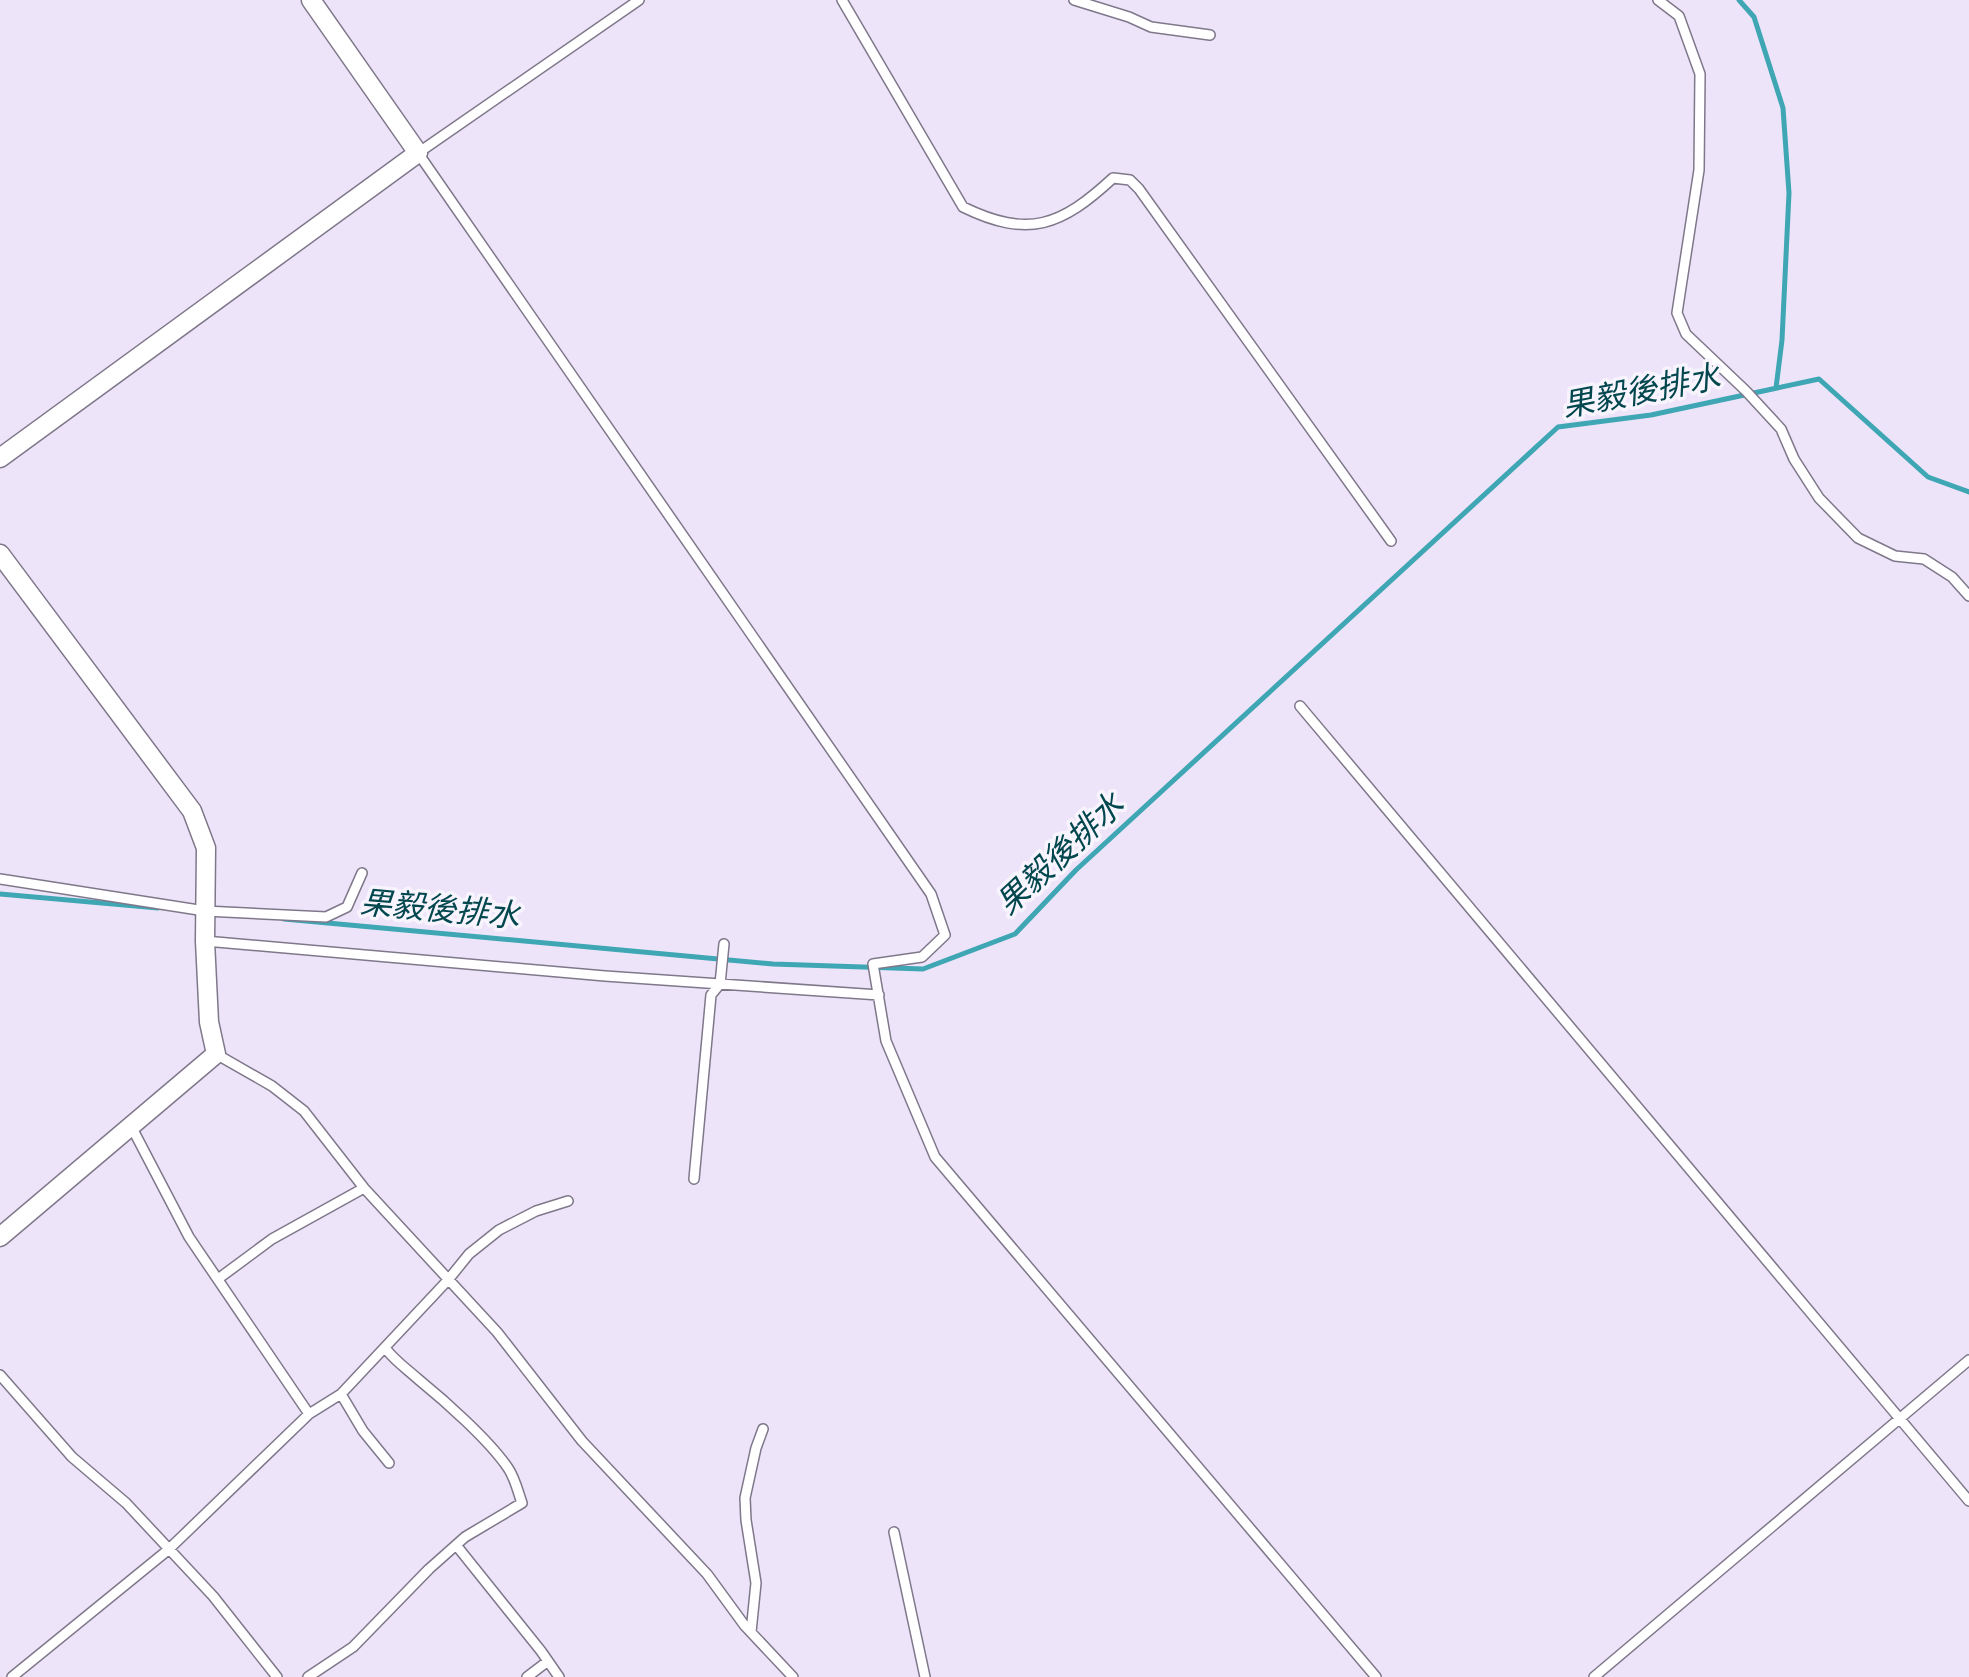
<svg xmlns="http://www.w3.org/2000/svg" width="1969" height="1677" font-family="Figtree,'Noto Sans TC',sans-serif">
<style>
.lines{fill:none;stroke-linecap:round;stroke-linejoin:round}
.stream{stroke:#3fa6b4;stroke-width:5}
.lane-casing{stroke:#7f778a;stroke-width:12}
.street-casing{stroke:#7f778a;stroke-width:21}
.lane{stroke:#fff;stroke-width:9}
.street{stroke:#fff;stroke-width:18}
.labels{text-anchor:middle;stroke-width:7;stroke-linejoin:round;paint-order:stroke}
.water-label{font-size:32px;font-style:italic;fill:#02474e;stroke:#f8f4fd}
</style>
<rect width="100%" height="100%" fill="#eee4fa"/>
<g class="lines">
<path class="stream" d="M1739,0L1754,17L1783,108L1789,193L1782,340L1776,388
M0,894L158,908
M284,919L773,964L923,969L1015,934L1076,870L1558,427L1651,415L1819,379L1928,477L1969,492"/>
<defs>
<path id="lane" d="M639,0L418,153L931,894L945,935L922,957L873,964L886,1041L935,1157L1376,1677
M842,0L963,207C1029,239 1061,226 1113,178L1130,180L1139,189L1391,541
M1074,0L1129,17L1151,27L1210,35
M1658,0L1679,16L1700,74L1699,170L1677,313L1686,334L1746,391L1781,429L1794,459L1819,498L1858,538L1895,556L1924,559L1952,577L1969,596
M1300,706L1969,1501
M0,879L205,911L326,917L347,907L362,873
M205,941L605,976L879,995
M216,1054L272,1086L304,1111L364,1188L497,1332L582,1441L707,1574L745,1626L793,1677
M131,1126L189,1237L309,1414
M694,1179L711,995L720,984L724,944
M218,1279L272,1239L364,1188
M0,1375L72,1457L126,1503L213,1596L277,1677
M341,1394L363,1431L389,1463
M894,1532L925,1677
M456,1545L541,1651L559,1677
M751,1632L756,1583L746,1520L745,1498L756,1448L763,1429
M12,1677L168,1550L309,1414L341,1394L448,1280L469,1254L499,1230L536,1211L568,1201
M308,1677L353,1647L429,1569L465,1537L522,1503C518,1492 515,1478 508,1468C489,1440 445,1401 418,1379C407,1369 395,1361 386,1349
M527,1677L548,1661
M1594,1677L1969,1360"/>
<path id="street" d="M0,458L418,153L311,0
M0,554L192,811L206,848L205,941L209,1022L216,1054L0,1237"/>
</defs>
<use href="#lane" class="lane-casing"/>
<use href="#street" class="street-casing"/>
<use href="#lane" class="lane"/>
<use href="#street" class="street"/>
</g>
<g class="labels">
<g class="water-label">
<text transform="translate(1641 391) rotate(-11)" y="11">果毅後排水</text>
<text transform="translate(1060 854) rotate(-43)" y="11">果毅後排水</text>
<text transform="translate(440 909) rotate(5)" y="11">果毅後排水</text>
</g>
</g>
</svg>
